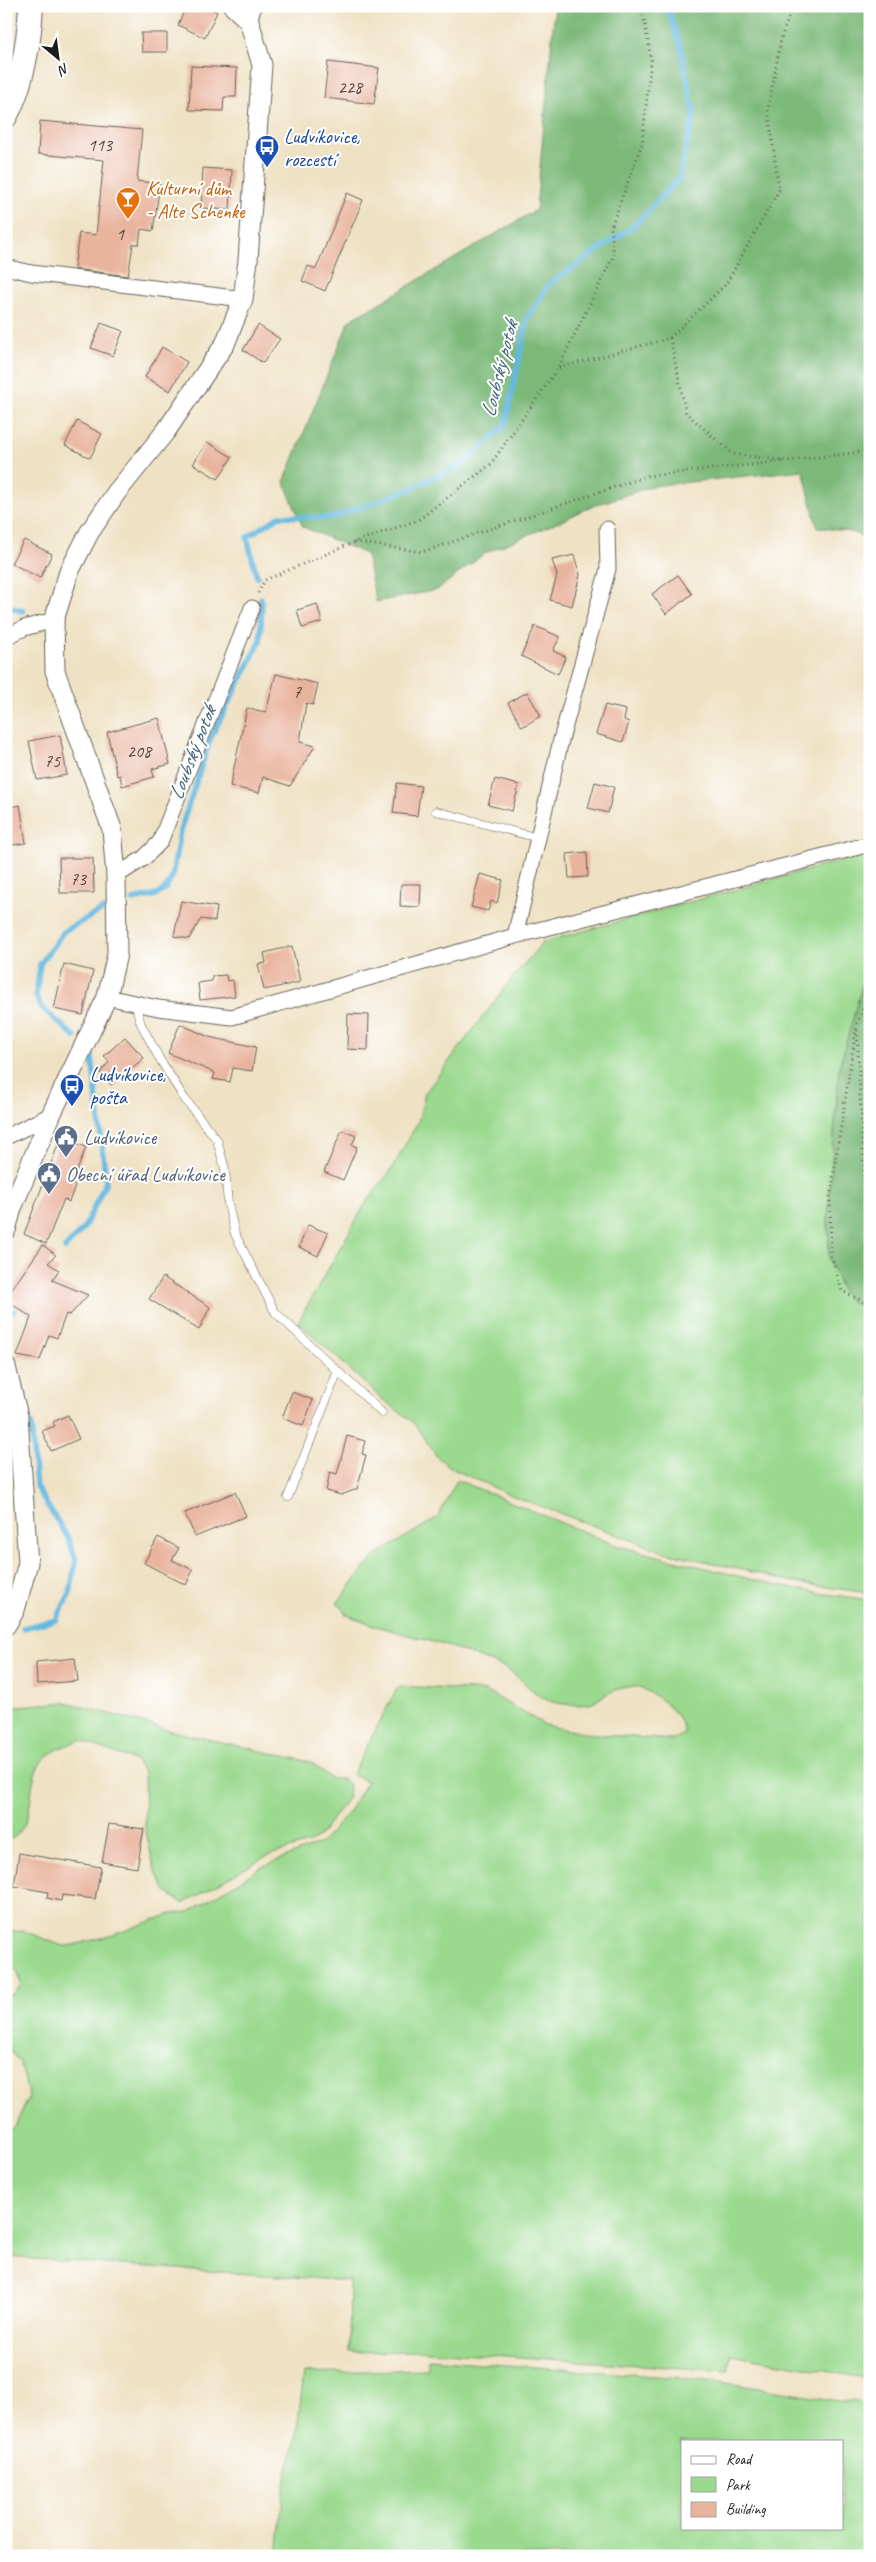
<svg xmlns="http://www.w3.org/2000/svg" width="876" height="2562" font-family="Caveat,sans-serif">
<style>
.green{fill:#9ad98e;stroke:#5b7a55;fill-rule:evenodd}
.forest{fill:#7bb979;stroke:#4c6a4a}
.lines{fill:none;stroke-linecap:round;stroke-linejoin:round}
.stream{stroke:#64b8e0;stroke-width:5.5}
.building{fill:#e9b49e}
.service-casing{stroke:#666157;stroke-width:9}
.minor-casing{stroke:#666157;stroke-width:17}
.tertiary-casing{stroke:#666157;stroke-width:21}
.primary-casing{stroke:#666157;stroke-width:26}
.path{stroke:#666157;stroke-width:3;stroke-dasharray:1 4;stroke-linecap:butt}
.service{stroke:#fff;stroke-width:8}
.minor{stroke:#fff;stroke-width:15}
.tertiary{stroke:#fff;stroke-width:19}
.primary{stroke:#fff;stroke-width:24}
.labels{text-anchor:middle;stroke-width:4;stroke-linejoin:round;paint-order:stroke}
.number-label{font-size:18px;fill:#4f423c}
.transit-label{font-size:20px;fill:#164399;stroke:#fff;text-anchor:start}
.food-label{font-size:20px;fill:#c56008;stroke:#fff;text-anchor:start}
.service-label{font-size:20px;fill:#4e5e75;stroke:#fff;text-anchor:start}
.water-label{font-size:21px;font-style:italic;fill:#3c6274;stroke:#fff}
</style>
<rect width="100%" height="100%" fill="#fff"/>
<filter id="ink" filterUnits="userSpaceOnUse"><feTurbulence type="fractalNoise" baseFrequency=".02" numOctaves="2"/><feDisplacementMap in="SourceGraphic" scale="10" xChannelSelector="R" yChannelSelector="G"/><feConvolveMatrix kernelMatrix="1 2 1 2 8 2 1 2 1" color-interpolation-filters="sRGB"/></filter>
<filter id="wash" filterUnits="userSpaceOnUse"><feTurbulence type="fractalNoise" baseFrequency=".0096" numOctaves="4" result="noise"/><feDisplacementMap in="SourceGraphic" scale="20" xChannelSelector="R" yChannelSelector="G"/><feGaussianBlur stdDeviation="1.12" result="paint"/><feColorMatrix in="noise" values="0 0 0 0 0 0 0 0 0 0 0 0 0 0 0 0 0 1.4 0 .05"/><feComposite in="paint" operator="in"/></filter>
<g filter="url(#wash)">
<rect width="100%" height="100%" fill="#efe2c4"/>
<path class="green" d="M870,853V957L839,1068L828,1215L829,1259L842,1291L851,1302L870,1310V1593L803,1584L661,1551L513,1496L455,1470L438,1458L413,1422L382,1399L298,1322L367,1201L391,1170L418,1122L425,1093L513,977L543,942Z
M457,1480L618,1546L750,1579L819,1593L870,1600V2379L731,2354L728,2371L430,2351L349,2352L350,2281L6,2257V2133L15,2127L29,2097L20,2063L6,2046V1996L15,1993L21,1985L18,1972L6,1962V1932L24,1931L63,1946H69L113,1935L170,1914L189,1912L262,1867L321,1843L346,1816L367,1781L352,1775L396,1690L401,1686L486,1691L545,1725L583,1733L673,1740L682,1735L684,1731C680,1718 673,1709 662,1701C642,1686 631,1682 607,1694C601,1697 596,1702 590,1704C582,1706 564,1704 556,1703C531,1697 524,1677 503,1667L454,1648L376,1626L347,1615L337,1603L365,1567L378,1554L438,1517Z
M66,1702L176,1732L311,1762L332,1779H343L349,1785L348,1797L320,1836L308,1843L265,1857L183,1904L167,1893L155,1871L145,1828L144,1773L136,1761L80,1740C68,1745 50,1751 42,1761C24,1784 39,1820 12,1839L6,1837V1707Z
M428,2359L708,2380L839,2401L870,2402V2556H277L284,2484L295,2444L304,2373L428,2369ZM682,2441H842V2528H682Z"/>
<path class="forest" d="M555,6H870V540L851,532L817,527L803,470L652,486L587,508L568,518L485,553L437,590L376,602L366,554L303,527L284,482L349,321L536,210Z
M870,957V1310H869L851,1302L842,1291L829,1259L828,1215L839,1068Z"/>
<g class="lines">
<path class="stream" d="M257,577L247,537L280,516L331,518L408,490L463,464L505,426L528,317L549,284L635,225L679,178L694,114L681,48L667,6
M6,606L23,611
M133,900L157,895L166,888L172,877L180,831L211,737L260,642L262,607L261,598
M75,1037L41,1007L36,996L40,964L64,931L104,909
M65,1248L84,1228L106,1182L92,1056
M6,1310L14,1311
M23,1628L56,1620L70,1593L76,1560L68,1538L36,1487L31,1423"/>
</g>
<g id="blocks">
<path class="building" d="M186,6H205L217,12L205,38L178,25Z
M141,33H167V52H142Z
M328,62L379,68L374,104L324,98Z
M191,66L237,68L236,97H224L223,111L189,110Z
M40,121L142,130L137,181L160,184L153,231L141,229L139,244H133L128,276L74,269L79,233L96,235L104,160L38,154Z
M203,168L232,170L230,210L201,208Z
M347,193L363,200L325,291L302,281L308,266L316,269Z
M101,323L123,331L113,356L91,348Z
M258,325L280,339L263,363L243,350Z
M162,347L187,362L170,391L145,377Z
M77,421L102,434L90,458L65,445Z
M207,442L232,457L218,479L193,464Z
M24,540L52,554L40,578L11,563Z
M574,555L580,575L572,606L550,600L557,575L552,560Z
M678,575L692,594L666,614L652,594Z
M317,604L322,622L302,628L297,610Z
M535,626L560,637L553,651L566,657L558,674L521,656Z
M276,674L318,684L313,705L306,703L300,742L315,746L290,786L263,777L259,793L230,786L247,708L266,712Z
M527,692L541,716L522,727L508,703Z
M605,705L626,710L624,720L629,722L623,742L596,734Z
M159,718L170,764L152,769L154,777L122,786L120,775L117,776L107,732Z
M60,735L67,775L37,780L29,741Z
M495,779L519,785L512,811L488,805Z
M595,782L614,787L608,813L588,808Z
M397,783L421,786L417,816L393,813Z
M20,805L26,843L6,846V808Z
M587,852L588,877L569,878L567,854Z
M59,858H93L94,893H60Z
M480,874L503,880L497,903L491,901L488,911L471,907Z
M401,884H421L420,907L400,906Z
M181,901L217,907L215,921L201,919L189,939L174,936Z
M292,946L300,982L264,990L258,964L266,963L264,953Z
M64,964L93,971L83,1015L54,1009Z
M226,975L227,981L233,980L235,996L200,1000L198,983L212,981V976Z
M348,1014L369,1015L368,1050L347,1049Z
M180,1024L209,1037L256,1047L252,1071L233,1068L230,1082L213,1079L215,1073L168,1053Z
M125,1037L144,1058L111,1085L100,1073L109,1062L104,1056Z
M342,1130L356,1136L352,1145L357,1147L343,1180L324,1172Z
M61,1137L86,1147L72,1184L75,1186L69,1202L64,1199L46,1244L24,1234Z
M308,1225L328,1233L318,1256L299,1247Z
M43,1245L56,1255L48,1263L59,1270L52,1280L88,1295L70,1315L66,1314L57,1338L49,1335L40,1360L17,1356L31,1317L10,1303L11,1290Z
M163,1277L210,1307L199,1330L149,1299Z
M292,1392L313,1400L303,1426L282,1418Z
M68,1415L79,1439L51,1451L42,1431L55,1426L53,1422Z
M347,1436L365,1441L362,1454L366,1455L357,1489L341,1495L326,1491L330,1472L337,1474Z
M235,1492L246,1516L195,1537L185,1513Z
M158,1537L179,1548L172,1560L193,1570L186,1585L144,1563Z
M75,1658L78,1681L37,1684L36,1662Z
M109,1824L144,1829L137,1868L102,1862Z
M19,1853L101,1867L95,1899L62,1895L61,1901L47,1898L48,1892L14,1886Z"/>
</g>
</g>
<g filter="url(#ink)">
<use href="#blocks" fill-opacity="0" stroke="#666157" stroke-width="1"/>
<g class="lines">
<defs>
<path id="service" d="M436,811L538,838
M135,1004L141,1024L159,1058L184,1098L217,1140L225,1169L228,1204L235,1234L275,1312L382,1413
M288,1497L338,1371"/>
<path id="minor" d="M249,21L254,6
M6,267L31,273L243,299
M6,637L24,628L54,620
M116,876L144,858L160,842L252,608
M515,936L561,740L608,569L607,529
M107,997L158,1008L232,1017L515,936L870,844
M6,1137L51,1115"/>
<path id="tertiary" d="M6,1230L12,1208L51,1115L107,997L117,954L116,876L112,829L55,671L54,620L69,572L89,533L116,493L166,431L225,344L243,299L248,260L262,65L249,21L233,6
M6,1367L18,1416L28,1563L15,1610L6,1625"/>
<path id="primary" d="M6,115C23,82 29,43 31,6"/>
</defs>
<use href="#service" class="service-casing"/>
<use href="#minor" class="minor-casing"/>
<use href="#tertiary" class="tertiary-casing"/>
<use href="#primary" class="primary-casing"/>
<path class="path" d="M670,338L686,413L733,454L786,461L870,451
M559,368L670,338L726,284L779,190L768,108L782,35L793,6
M355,542L422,552L647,476L786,461
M258,593L265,580L355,542L418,520L490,465L558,368L614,255L611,227L642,144L651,60L642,6
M857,1023L830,1197L831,1255L842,1291L870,1305
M857,1024L870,992
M857,1030L865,1195L870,1199"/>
<use href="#service" class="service"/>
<use href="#minor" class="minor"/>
<use href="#tertiary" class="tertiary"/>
<use href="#primary" class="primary"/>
</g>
</g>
<defs>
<symbol id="bus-pin" viewBox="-11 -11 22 30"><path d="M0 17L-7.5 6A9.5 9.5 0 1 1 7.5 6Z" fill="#1a4fb4" stroke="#fff"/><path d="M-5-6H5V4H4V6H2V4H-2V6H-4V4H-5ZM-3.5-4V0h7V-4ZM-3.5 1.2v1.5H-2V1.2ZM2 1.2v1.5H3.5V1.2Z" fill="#fff"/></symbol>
<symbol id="bar-pin" viewBox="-11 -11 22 30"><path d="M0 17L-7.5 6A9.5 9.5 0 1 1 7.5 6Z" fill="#e8710a" stroke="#fff"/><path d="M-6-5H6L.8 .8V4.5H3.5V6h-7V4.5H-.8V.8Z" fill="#fff"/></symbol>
<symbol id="civic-pin" viewBox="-11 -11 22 30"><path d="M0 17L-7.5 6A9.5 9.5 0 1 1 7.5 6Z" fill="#5c6f8a" stroke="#fff"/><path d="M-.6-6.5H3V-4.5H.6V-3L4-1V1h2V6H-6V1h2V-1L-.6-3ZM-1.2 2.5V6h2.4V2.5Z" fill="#fff"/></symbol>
</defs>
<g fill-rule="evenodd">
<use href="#bus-pin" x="253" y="133" width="28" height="38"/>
<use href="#bar-pin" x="114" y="185" width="28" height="38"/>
<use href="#bus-pin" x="58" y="1072" width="28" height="38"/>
<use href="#civic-pin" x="52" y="1123" width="28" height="38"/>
<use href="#civic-pin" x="35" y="1160" width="28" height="38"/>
</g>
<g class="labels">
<g class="number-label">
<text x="350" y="93">228</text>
<text x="100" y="151">113</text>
<text x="120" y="240">1</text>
<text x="297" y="698">7</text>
<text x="139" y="757">208</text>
<text x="52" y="767">75</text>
<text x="78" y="885">73</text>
</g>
<g class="transit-label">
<text x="284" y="143">Ludvíkovice,<tspan x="284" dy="23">rozcestí</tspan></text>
<text x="90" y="1081">Ludvíkovice,<tspan x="90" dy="23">pošta</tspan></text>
</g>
<g class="food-label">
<text x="146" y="195">Kulturní dům<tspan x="146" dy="23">- Alte Schenke</tspan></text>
</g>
<g class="service-label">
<text x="84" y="1144">Ludvíkovice</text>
<text x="66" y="1181">Obecní úřad Ludvíkovice</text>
</g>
<g class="water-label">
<text transform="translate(499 369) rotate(-76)" y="7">Loubský potok</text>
<text transform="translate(192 753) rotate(-69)" y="7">Loubský potok</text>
</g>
</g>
<rect width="876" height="2562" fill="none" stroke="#fff" stroke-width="25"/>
<rect x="681" y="2440" width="162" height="90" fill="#ffffff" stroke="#a4a4a4"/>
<rect x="691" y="2456" width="25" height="8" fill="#ffffff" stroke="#a4a4a4"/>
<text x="726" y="2464" font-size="15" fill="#1c1c1c">Road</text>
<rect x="691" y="2477" width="25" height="15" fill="#9ad98e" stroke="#a4a4a4"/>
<text x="726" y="2490" font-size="15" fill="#1c1c1c">Park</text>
<rect x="691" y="2502" width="25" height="15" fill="#e9b49e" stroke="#a4a4a4"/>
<text x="726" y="2514" font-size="15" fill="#1c1c1c">Building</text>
<g transform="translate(58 58) rotate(151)" stroke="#ffffff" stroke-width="4" paint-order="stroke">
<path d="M0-4L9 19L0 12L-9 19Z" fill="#1c1c1c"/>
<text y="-8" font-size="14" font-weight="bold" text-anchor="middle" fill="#1c1c1c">N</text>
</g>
</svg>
